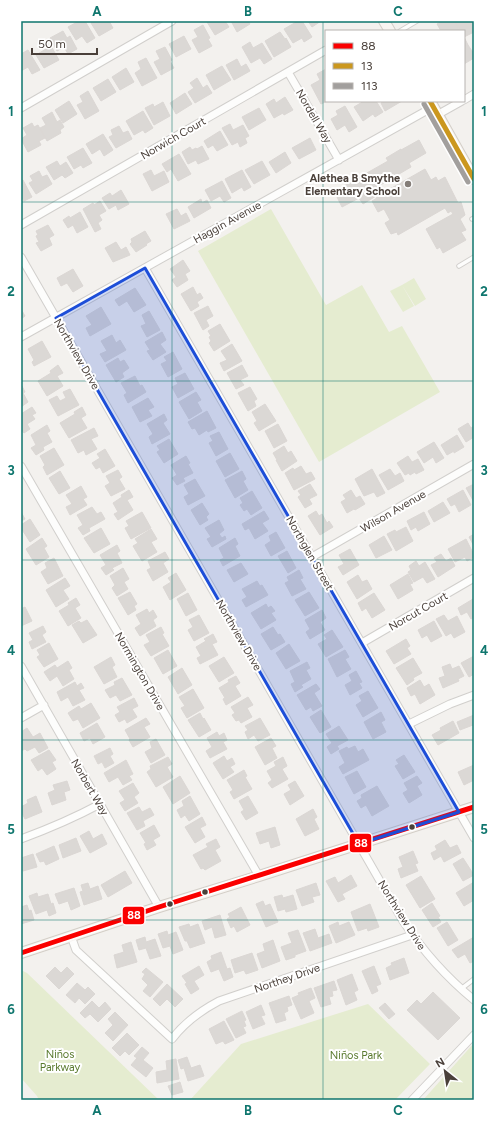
<svg xmlns="http://www.w3.org/2000/svg" width="495" height="1121" font-family="Figtree,sans-serif">
<style>
.green{fill:#e5ecd0}
.building{fill:#dbd8d5;stroke:#dbd7d4}
.lines{fill:none;stroke-linecap:round;stroke-linejoin:round}
.service-casing{stroke:#d1cfcc;stroke-width:5.5}
.minor-casing{stroke:#d1cfcc;stroke-width:9}
.secondary-casing{stroke:#d3cec7;stroke-width:12}
.service{stroke:#fdfdfc;stroke-width:3.5}
.minor{stroke:#fdfdfc;stroke-width:7}
.secondary{stroke:#f7f4f1;stroke-width:10}
.bus-1-casing{stroke:#fff;stroke-width:8}
.bus-2-casing{stroke:#fff;stroke-width:8}
.bus-3-casing{stroke:#fff;stroke-width:8}
.bus-1{stroke:#fa0000;stroke-width:5}
.bus-2{stroke:#cb971e;stroke-width:5}
.bus-3{stroke:#a29f9d;stroke-width:5}
.marked{fill:#1d4ed8;fill-opacity:0.2;stroke:#1d4ed8;stroke-width:3;stroke-linejoin:round}
.grid{fill:none;stroke:#0f766e;stroke-width:1;stroke-opacity:0.55}
.poi-dot{fill:#857e79;stroke:#fff;stroke-width:1.5}
.bus-dot{fill:#4a403a;stroke:#fff;stroke-width:1.5}
.labels{text-anchor:middle;stroke-width:4;stroke-linejoin:round;paint-order:stroke}
.street-label{font-size:11px;fill:#4a403a;stroke:#fff}
.poi-label{font-size:11px;font-weight:bold;fill:#4a403a;stroke:#fff;text-anchor:end}
.park-label{font-size:11px;fill:#597a2e;stroke:#fff}
.line-badge{stroke:#fff;stroke-width:1.5}
.badge-label{font-size:11px;text-anchor:middle;font-weight:bold;fill:#fff}
.neatline{fill:none;stroke:#0f766e;stroke-width:1.5}
.grid-label{font-size:13px;text-anchor:middle;font-weight:bold;fill:#0f766e}
</style>
<rect width="100%" height="100%" fill="#f3f1ee"/>
<path class="green" d="M271,209L326,305L362,285L389,332L402,326L440,392L319,462L198,251Z
M414,278L426,299L415,306L402,285Z
M402,285L414,306L403,312L390,291Z
M21,970L27,973L159,1100H39L37,1096L21,1078Z
M368,1004L430,1064L395,1100H190L241,1044Z
M474,1043V1100H423Z"/>
<path class="building" d="M79,21H85L95,38L87,43L82,36L76,40L68,27Z
M95,21H109L113,28L99,36L91,23Z
M209,21H225L229,27L215,35L207,22Z
M231,21H248L250,24L237,32Z
M298,21H302L312,37L304,42L302,38L293,43L284,29Z
M308,21H321L312,27Z
M442,21H455L460,31H441L437,24Z
M455,21H474V32L464,37V31H461Z
M203,25L210,38L208,39L212,46L199,53L192,40L198,37L194,30Z
M63,31L67,38L70,36L77,49L68,54L64,47L57,51L50,38Z
M280,32L285,39L286,38L291,47L274,57L265,41Z
M184,36L191,49L176,57L169,44Z
M464,37L468,45L464,47Z
M250,42L253,48L262,43L272,59L264,64L260,58L251,63L242,47Z
M468,45L474,54V58L464,64V48Z
M51,46L59,60L44,68L36,55Z
M165,47L172,60L170,61L174,68L161,75L154,62L160,59L156,51Z
M28,50L40,70L32,74L28,67L21,71V54Z
M146,58L157,78L142,86L135,73L141,69L138,62Z
M237,59L241,67L246,64L250,71L234,80L226,65Z
M222,66L231,80L214,90L206,75Z
M126,68L134,82L120,90L112,77Z
M326,69V101H327L321,104L311,85L320,80L317,74Z
M197,78L203,88L207,85L212,93L195,103L188,92L194,88L190,83Z
M108,79L116,92L101,101L93,88Z
M88,91L99,111L85,119L77,105L83,102L80,96Z
M185,93L192,104L176,114L170,103Z
M285,97L293,110L284,115L283,113L274,118L266,104L274,99L276,103Z
M69,101L77,114L63,123L55,110Z
M364,101H376L383,112L375,117L373,114L363,121L354,107Z
M385,101H402L385,111L381,103Z
M163,102L170,116L154,125L145,108L153,104L154,107Z
M345,106L357,127L349,132L345,125L337,130L331,119L338,115L336,111Z
M259,108L266,120L249,130L242,117Z
M143,111L153,128L145,133L143,130L134,135L126,121Z
M52,112L57,122L60,120L64,127L60,130L61,133L47,141L40,128L46,125L42,118Z
M32,123L34,127L38,125L45,138L39,141L41,145L28,152L21,139L27,135L23,128Z
M230,124L233,130L243,125L249,136L245,138L247,143L240,147L238,142L232,145L222,128Z
M119,126L123,133L128,131L132,139L116,148L109,137L113,135L111,130Z
M220,131L228,145L217,151L213,145L208,148L204,141Z
M103,134L113,150L104,156L100,149L92,154L86,144Z
M310,138L316,150L299,159L292,148Z
M419,140L426,153L409,163L411,167L377,187L381,194L425,169L431,180L436,177L438,181L445,177L458,203L461,202L465,215L460,219L466,230L461,232L466,240L443,253L440,247L437,249L426,229L453,214L451,211L448,213L445,208L398,235L397,232L391,234L385,223L390,220L384,209L378,212L372,201L377,198L376,196L363,204L359,198L342,207L337,197L347,191L344,186L388,161L386,158L401,149V150Z
M202,146L209,159L198,164L196,160L188,164L182,152L190,147L192,150L196,148L197,149Z
M83,148L92,163L83,168L81,165L74,169L67,157Z
M285,152L291,163L276,173L269,162Z
M179,154L191,174L178,181L171,169L167,172L162,164Z
M57,161L60,166L66,162L73,173L65,178L62,175L54,180L46,167Z
M262,161L270,175L254,184L245,170Z
M151,170L154,176L164,171L169,182L152,191L143,174Z
M242,170L251,187L244,191L242,187L232,193L225,179Z
M39,171L42,177L47,175L52,184L36,194L29,183L33,181L30,176Z
M23,180L32,197L24,201L21,196V181Z
M222,181L231,198L224,202L220,196L211,201L205,190Z
M121,190L129,204L118,210L116,205L109,209L102,198L110,193L112,196Z
M201,199L202,203L207,200L211,208L194,218L188,207Z
M100,201L106,211L99,215L102,220L98,223L101,229L95,232L83,209L93,203L94,205Z
M177,209L181,216L186,213L190,221L174,229L166,214Z
M80,212L88,227L77,233L73,225L68,228L63,220L69,216L70,218Z
M48,225L54,235L49,238L52,245L41,251L36,243L39,242L36,236L38,235L36,231Z
M145,231L151,241L146,244L147,245L136,252L130,244L132,242L131,239Z
M116,242L121,250L126,247L130,255L113,262L105,248Z
M183,260L190,271L185,274L188,280L177,287L172,280L176,277L170,269Z
M73,269L83,286L73,292L67,283L61,286L57,278Z
M193,287L197,295L200,293L203,298L197,302L199,306L191,311L181,294Z
M135,288L146,305L134,312L127,301L119,306L115,300Z
M208,306L213,316L206,320L209,326L203,330L194,313Z
M101,307L111,324L90,336L86,328L92,325L86,316Z
M21,309L25,316L21,319Z
M149,311L160,330L147,337L141,326L146,324L142,315Z
M220,324L230,341L214,351L209,343L211,341L209,337L211,336L208,331Z
M162,332L166,340L160,344L166,352L153,360L147,351L150,350L145,342Z
M112,335L116,343L120,340L126,350L105,362L100,354L107,351L101,341Z
M42,341L51,357L34,366L32,362L34,360L28,349Z
M232,344L242,361L224,371L220,363L227,360L221,351Z
M173,352L182,369L168,377L161,364L167,361L164,357Z
M118,358L120,362L124,360L129,368L122,373L124,377L116,382L106,365Z
M58,365L63,373L57,376L63,386L47,396L38,381L51,373L50,371Z
M242,365L248,376L240,380L244,385L236,389L227,373Z
M185,373L194,389L178,398L172,387L178,384L175,378Z
M135,376L140,386L142,385L146,392L128,403L124,395L127,393L121,383Z
M21,386H22L25,392L23,393L28,402L21,407Z
M250,387L257,399L254,401L256,406L248,411L238,393Z
M70,389L79,405L58,416L49,400L57,396L60,401L66,398L63,392Z
M196,392L201,400L197,402L202,411L189,419L179,402Z
M148,398L154,407L148,410L152,416L140,422L132,407Z
M265,404L276,421L259,431L254,423L257,421L252,412Z
M32,407L36,413L32,415L35,419L27,424L30,429L24,433L21,429V414Z
M82,407L86,415L81,418L87,428L69,438L60,423L75,414L74,412Z
M207,411L216,428L208,432L207,430L199,435L195,428L192,429L188,422Z
M164,414L167,420L163,423L170,434L152,444L149,437L153,434L147,424Z
M468,423L471,428L474,426V437L466,442L458,429Z
M278,424L287,441L274,448L265,431Z
M47,425L50,431L47,433L52,442L43,447L44,450L36,455L31,448L36,445L31,435Z
M94,428L98,436L91,439L97,449L86,455L84,450L78,453L71,440Z
M219,432L228,449L216,456L209,443L213,441L210,436Z
M457,435L464,447L454,453V451L447,455L441,445Z
M169,439L178,454L164,463L157,452L160,450L157,446Z
M434,442L444,458L436,463L433,457L424,463L417,452Z
M284,446L288,453L291,451L297,461L282,471L276,460H277L273,453Z
M54,448L64,465L47,475L43,467L45,465L40,456Z
M105,449L115,466L103,473L100,467L96,469L92,463L100,458L97,454Z
M230,453L239,469L225,477L216,461Z
M186,456L190,463L188,464L193,473L183,478L185,481L177,485L172,478L177,475L171,465Z
M408,456L412,462L418,459L424,470L416,474L415,472L410,475L409,473L405,475L397,463Z
M301,466L306,474L311,472L315,479L294,490L285,473L293,468L294,470Z
M372,469L385,493L377,497L374,492L364,496L355,479Z
M390,469L395,476L400,473L404,481L388,490L379,475Z
M118,470L122,477L119,479L125,489L111,496L105,486L110,483L106,476Z
M60,471L70,488L59,494L49,478Z
M242,471L246,479L243,481L248,490L235,498L225,480Z
M195,479L205,496L188,505L184,497L189,494L184,485Z
M310,484L317,495L309,499L312,504L305,508L298,497L301,495L298,491Z
M474,484V502L466,488Z
M81,486L87,497L83,499L87,505L70,515L66,507L72,504L66,495Z
M129,490L133,497L127,500L133,510L118,520L114,514L118,512L113,503L122,497L121,495Z
M351,490L356,498L360,496L365,504L355,510L354,509L347,513L341,502L346,499L343,495Z
M463,490L471,505L459,512L455,504L451,506L447,499Z
M252,491L262,508L251,515L247,509L244,511L240,505L243,503L240,498Z
M443,502L450,513L434,522L428,511Z
M202,503L209,514L206,517L208,520L200,525L191,510Z
M92,507L97,514L101,512L105,519L89,528L90,531L83,535L78,528L83,525L77,515Z
M264,511L269,519L262,523L268,531L255,539L249,528L245,530L242,524Z
M316,511L319,516L322,514L327,523L329,521L333,527L320,535L308,516Z
M21,512L25,519L21,521Z
M142,512L151,528L131,539L125,528L129,526L126,521Z
M424,512L430,524L418,531L416,527L411,530L407,521Z
M30,519L40,535L30,542L21,528V525Z
M219,520L224,530L219,534L222,538L225,536L226,539L212,547L207,539L211,537L205,528Z
M406,527L413,541L396,551L387,534L395,530L396,532Z
M101,528L110,544L94,553L84,538Z
M151,529L157,539L151,542L157,552L142,561L133,546L138,543L135,539Z
M276,532L285,548L271,556L265,545L271,541L269,536Z
M474,534V546L469,537Z
M384,536L392,550L376,558L369,545Z
M42,538L47,546L44,548L49,557L36,565L26,549Z
M235,538L238,544L235,546L240,556L223,566L220,560L224,558L219,548Z
M466,539L474,555V557L467,561L465,557L455,562L448,549Z
M117,545L120,551L117,553L122,563L112,568L114,570L106,575L101,568L106,565L100,555Z
M350,549L359,565L343,575L338,567L344,564L339,555Z
M287,551L296,568L288,573L278,556Z
M165,552L169,559L163,563L168,572L153,581L147,570L151,568L148,561Z
M441,554L446,561L451,558L455,566L438,577L431,565L437,562L434,558Z
M54,558L63,576L48,584L41,572L47,568L45,563Z
M416,561L419,566L425,562L435,579L427,583L423,577L414,582L408,572L411,570L409,566Z
M241,563L248,574L234,582L227,570Z
M123,568L129,579L124,582L128,589L117,596L112,588L115,585L110,576Z
M299,570L303,578L300,579L306,589L292,596L285,583L289,581L287,577Z
M176,573L186,590L170,600L163,587L171,582L168,578Z
M408,574L413,583L410,584L413,590L398,599L390,585Z
M358,575L362,582L367,580L372,589L357,599L347,582Z
M65,578L70,586L63,590L69,599L56,607L46,590Z
M257,581L260,586L262,585L268,595L246,607L242,600L247,597L242,589Z
M130,592L137,604L134,606L136,610L128,615L118,598Z
M309,592L319,608L305,616L295,600Z
M188,593L197,610L186,616L177,599Z
M374,593L385,610L372,618L366,608L362,611L358,603Z
M76,598L80,605L75,608L81,618L68,626L59,611L69,605L68,603Z
M473,599L474,617L471,619L467,612L461,615L458,608Z
M266,604L268,608L271,606L275,611L271,613L276,620L261,629L251,613Z
M25,607L32,621L21,626V609Z
M147,609L149,613L153,610L157,617L153,620L156,626L140,636L135,628L141,624L136,615Z
M322,610L326,618L320,622L325,630L310,639L306,632L310,629L305,620Z
M199,615L209,633L194,641L188,630L193,627L189,620Z
M444,615L448,621L457,616L465,632L454,638L451,633L446,636L436,619Z
M87,620L97,635L83,643L72,625L79,621L81,623Z
M434,621L442,636L431,642L427,635L422,638L418,630Z
M43,626L46,632L42,635L46,642L32,649L29,642L33,640L29,633Z
M161,627L164,633L162,634L169,646L151,656L144,645L150,642L146,635Z
M273,627L278,635L280,634L285,642L271,650L261,634Z
M332,630L343,647L326,657L318,644L327,639L324,635Z
M213,634L217,642L212,644L218,655L200,664L197,658L201,656L196,647L206,641L204,639Z
M406,639L410,646L407,648L411,654L394,664L386,651Z
M49,643L58,659L44,667L37,657L40,655L37,650Z
M289,644L300,661L286,669L276,653Z
M168,650L177,666L163,674L154,658Z
M345,650L349,657L345,659L351,669L337,677L328,659Z
M474,656V674L469,677L461,663Z
M111,657L115,665L112,667L117,677L104,684L94,667Z
M224,657L234,673L219,682L209,666Z
M413,658L422,673L413,678L414,680L407,685L396,668Z
M68,661L72,668L69,670L74,679L63,686L57,676L50,681L44,672L55,665L57,668Z
M307,662L310,668L306,670L311,679L301,685L303,687L295,692L291,684L295,682L290,671Z
M450,664L452,669L459,666L464,676L458,679L459,681L443,688L439,678L445,676L442,667Z
M182,668L192,685L178,694L168,677Z
M356,671L362,682L359,683L362,688L350,695L345,685L352,681L349,675Z
M236,676L240,683L235,686L241,696L226,705L223,699L225,698L219,688L229,682L228,680Z
M122,678L132,695L120,701L116,695L110,698L105,690L115,685L114,682Z
M420,680L424,687L429,684L435,695L420,704L415,694L411,696L407,688Z
M75,682L77,686L81,683L84,688L79,690L85,700L73,706L68,697L61,701L57,692Z
M316,684L320,689L314,693L322,706L313,711L311,707L306,710L297,695Z
M193,689L204,708L187,718L181,708L185,706L179,697Z
M368,691L378,708L363,717L356,705L362,701L359,696Z
M248,697L253,705L247,708L252,717L241,723L239,720L236,721L232,715L235,713L231,707Z
M134,698L138,706L132,709L137,717L127,723L125,719L119,722L115,715L120,712L117,707Z
M91,703L100,718L83,728L78,719L73,721L68,713L79,706L81,709Z
M321,710L331,727L320,733L310,717Z
M381,712L385,720L381,722L386,732L373,739L364,722Z
M200,713L203,719L204,718L211,730L199,737L188,720Z
M474,715V728L473,725L460,730L457,722Z
M146,718L150,724L144,727L150,737L133,747L129,740L130,739L125,730Z
M260,718L270,735L258,741L254,735L248,739L245,732L248,730L245,726Z
M453,721L459,733L438,745L432,735L441,730L440,728Z
M97,723L105,737L93,744L90,738L84,741L80,733Z
M339,726L348,740L337,746L339,749L331,754L327,747L332,743L326,734Z
M27,728L33,737L40,733L48,748L39,753L35,747L27,751L25,749L21,751V732Z
M217,732L219,736L224,733L227,740L223,742L227,749L210,758L206,751L212,747L207,738Z
M271,738L276,746L272,748L277,758L265,765L255,747Z
M156,739L165,755L151,763L145,752L152,748L150,742Z
M355,746L358,752L363,749L369,760L343,774L339,767L345,763L339,751L347,747L348,749Z
M110,748L113,754L110,756L114,763L105,768L102,762L98,764L94,756Z
M49,750L56,760L52,762L56,769L47,775L42,768L38,771L31,760Z
M404,755L415,772L403,779L395,766L399,764L396,760Z
M224,756L227,761L232,758L235,764L230,767L234,772L223,779L213,763Z
M168,757L172,764L167,767L173,777L156,787L147,772L151,769L150,766Z
M283,757L287,766L282,769L288,779L272,788L268,783L272,780L267,771L276,766L274,762Z
M126,760L133,774L129,776L132,780L123,785L118,777L109,782L104,773Z
M474,765V780L464,785L458,772Z
M244,770L247,776L245,777L252,789L234,799L230,792L233,790L227,780Z
M357,771L366,787L354,794L345,777Z
M180,776L190,793L173,804L163,787Z
M417,776L422,783L417,786L422,795L409,803L403,793L408,790L404,783Z
M67,781L70,790L64,792L66,800L52,805L48,793L55,790L53,785Z
M295,781L304,796L290,805L284,794L291,790L288,785Z
M133,783L139,793L134,797L138,803L125,811L120,803L125,800L119,791Z
M377,786L389,806L372,816L366,805L361,808L357,801L362,798L361,795Z
M36,796L42,812L25,819L21,811V807L28,803L27,800Z
M190,796L200,814L189,821L185,815L181,818L177,810L184,806L182,801Z
M248,796L258,813L246,820L241,812L244,810L239,801Z
M139,807L142,812L150,808L154,815L143,821L145,826L137,830L127,813Z
M313,809L317,817L314,819L319,829L305,836L296,819Z
M202,817L206,825L200,828L205,837L195,843L185,827Z
M154,825L160,836L153,840L156,845L147,850L144,844L146,843L140,833Z
M275,827L280,845L271,848L269,841L260,844L256,833Z
M89,831L93,839L102,834L107,844L90,853L80,836Z
M76,838L81,851L63,858L59,845Z
M216,839L220,847L215,850L221,861L205,870L203,868L201,869L193,855L208,847L206,844Z
M445,840L450,848L457,845L461,853L444,862L441,856L434,860L431,853L437,850L435,846Z
M54,846L59,859L46,865L44,861L40,862L36,854Z
M413,851L418,863L415,864L418,871L401,878L398,869L403,867L399,857Z
M33,854L37,867L23,871L22,868L21,869V858Z
M463,858L474,875L463,881L453,864Z
M125,871L132,883L108,897L101,885Z
M351,875L357,886L342,894L345,899L338,902L326,881L335,877L338,883Z
M421,876L435,899L420,908L406,885Z
M474,882V900L464,906L456,893Z
M88,883L90,889L98,886L102,899L84,905L80,892L83,891L81,885Z
M316,883L320,895L312,897L314,902L302,906L296,890Z
M74,888L80,906L71,910L68,901L59,904L55,894Z
M37,893L38,897L48,894L51,904L53,903L56,913L49,916L47,910L36,914L29,896Z
M282,895L283,898L293,895L297,909L286,912L285,909L278,911L274,897Z
M263,901L265,906L270,904L278,922L266,927L256,904Z
M432,903L440,916L438,917L441,922L433,927L422,910Z
M370,904L379,927L368,931L367,928L358,931L351,912Z
M27,905L29,911L31,910L34,920L21,924V907Z
M241,907L250,925L237,932L234,926L231,928L227,919L230,917L228,914Z
M220,915L226,935L215,938L212,927L205,930L202,921Z
M338,922L339,926L349,922L355,935L336,943L329,926Z
M447,922L458,940L448,946L437,928Z
M189,924L190,927L198,924L205,943L190,948L187,941H185L179,927Z
M315,929L318,938L329,934L332,943L310,951L303,933Z
M298,930L306,951L295,955V957L286,960L281,947L292,943L288,933Z
M167,931L168,935L176,932L183,950L173,954L170,946L163,948L158,934Z
M145,937L146,942L155,939L161,956L150,959L146,948L139,950L136,940Z
M474,937V961L470,963L465,954L458,958L452,950Z
M273,940L280,961L262,968L257,954L265,951L263,944Z
M131,942L137,962L117,968L114,955L124,952L122,945Z
M221,952L227,969L230,968L233,977L224,981L219,969L211,972L207,962L212,959L211,956Z
M252,953L258,970L246,974L244,970L235,973L231,960Z
M404,958L409,973L390,980L386,968L392,965L391,963Z
M199,966L204,975L194,981L199,989L191,994L185,984L187,983L182,976Z
M374,966L381,984L376,986L378,991L372,994L362,971Z
M55,967L61,973L67,967L74,974L59,989L46,976Z
M146,968L163,982L150,997L143,991L148,985L142,979L145,974L142,972Z
M352,974L358,990L354,992L357,1000L346,1005L337,980Z
M334,981L337,990L332,991L333,996L329,997L331,1004L321,1007L314,988Z
M77,983L85,990L88,987L95,994L85,1004L79,998L75,1003L66,995Z
M167,984L183,999L175,1007L167,999L160,1006L153,999Z
M311,988L315,998L309,1001L314,1013L301,1019L292,998L299,995L298,993Z
M433,992L460,1018L438,1040L407,1010L417,1000L421,1004Z
M289,996L292,1005L287,1007L288,1011L284,1013L286,1020L276,1023L269,1003Z
M92,1001L99,1008L105,1002L111,1009L98,1022L90,1014L85,1018L80,1013Z
M385,1003L395,1014L389,1019L379,1008Z
M261,1005L265,1015L261,1016L265,1024L253,1029L246,1012Z
M242,1011L246,1020L244,1021L246,1026L243,1027L246,1033L236,1038L226,1019Z
M115,1012L128,1025L113,1041L105,1033L113,1025L108,1019Z
M224,1021L234,1040L225,1044L223,1041L216,1044L209,1029Z
M127,1033L139,1045L129,1055L125,1051L120,1056L112,1048Z
M142,1047L149,1053L143,1060L153,1068L146,1077L131,1065L137,1058L134,1056Z
M187,1057L191,1068L200,1065L204,1076L188,1081L184,1068L181,1069L178,1060Z
M176,1059L179,1079L157,1083L156,1072L167,1070L166,1061Z
M180,1082L183,1092L172,1095L168,1086Z"/>
<g class="lines">
<defs>
<path id="service" d="M400,31L417,21
M472,219L474,218
M459,266L474,257
M461,989L474,979"/>
<path id="minor" d="M288,72L339,160
M464,100L474,94
M21,108L172,21
M437,115L462,101
M21,225L326,50
M21,257L403,921C423,951 446,977 474,1000
M145,268L474,838
M21,337L433,107
M21,466L259,876
M312,557L474,464
M362,643L474,578
M21,666L159,907
M21,718L44,705
M409,724L450,704L474,695
M21,839C48,829 74,818 100,804
M71,936L76,950L172,1039C185,1022 200,1011 219,1001L412,935
M412,1100L474,1035"/>
<path id="secondary" d="M384,21L390,31
M430,101L474,179
M21,953L159,907L259,876L474,807"/>
</defs>
<use href="#service" class="service-casing"/>
<use href="#minor" class="minor-casing"/>
<use href="#secondary" class="secondary-casing"/>
<use href="#service" class="service"/>
<use href="#minor" class="minor"/>
<use href="#secondary" class="secondary"/>
<defs>
<path id="bus-1" d="M21,953L159,907L474,807"/>
<path id="bus-2" d="M430,101L474,179"/>
<path id="bus-3" d="M424,104L468,182"/>
</defs>
<use href="#bus-1" class="bus-1-casing"/>
<use href="#bus-2" class="bus-2-casing"/>
<use href="#bus-3" class="bus-3-casing"/>
<use href="#bus-1" class="bus-1"/>
<use href="#bus-2" class="bus-2"/>
<use href="#bus-3" class="bus-3"/>
</g>
<path class="marked" d="M145,268L459,812L359,844L56,318Z"/>
<path class="grid" d="M172,21V1100M323,21V1100M21,202H474M21,381H474M21,560H474M21,740H474M21,920H474"/>
<circle class="poi-dot" cx="408" cy="184" r="4"/>
<g class="bus-dot">
<circle cx="412" cy="827" r="3.5"/>
<circle cx="205" cy="892" r="3.5"/>
<circle cx="170" cy="904" r="3.5"/>
</g>
<g class="labels">
<g class="street-label">
<text transform="translate(314 116) rotate(60)" y="4">Nordell Way</text>
<text transform="translate(173 138) rotate(-30)" y="4">Norwich Court</text>
<text transform="translate(227 222) rotate(-29)" y="4">Haggin Avenue</text>
<text transform="translate(77 354) rotate(60)" y="4">Northview Drive</text>
<text transform="translate(393 511) rotate(-30)" y="4">Wilson Avenue</text>
<text transform="translate(310 553) rotate(60)" y="4">Northglen Street</text>
<text transform="translate(418 611) rotate(-30)" y="4">Norcut Court</text>
<text transform="translate(239 635) rotate(60)" y="4">Northview Drive</text>
<text transform="translate(140 671) rotate(60)" y="4">Normington Drive</text>
<text transform="translate(90 787) rotate(60)" y="4">Norbert Way</text>
<text transform="translate(402 915) rotate(58)" y="4">Northview Drive</text>
<text transform="translate(287 978) rotate(-19)" y="4">Northey Drive</text>
</g>
<g class="poi-label">
<text x="400" y="182">Alethea B Smythe<tspan x="400" dy="13">Elementary School</tspan></text>
</g>
<g class="park-label">
<text x="60" y="1058">Niños<tspan x="60" dy="13">Parkway</tspan></text>
<text x="356" y="1059">Niños Park</text>
</g>
</g>
<g class="line-badge">
<rect x="349" y="833" width="23" height="20" rx="4" fill="#fa0000"/>
<rect x="122" y="906" width="23" height="19" rx="4" fill="#fa0000"/>
</g>
<g class="badge-label">
<text x="361" y="847">88</text>
<text x="134" y="919">88</text>
</g>
<rect width="495" height="1121" fill="none" stroke="#ffffff" stroke-width="44"/>
<rect x="325" y="30" width="140" height="72" fill="#ffffff" stroke="#b7b3b0"/>
<rect x="333" y="43" width="20" height="6" fill="#fa0000" stroke="#b7b3b0"/>
<text x="361" y="50" font-size="12" fill="#4a403a">88</text>
<rect x="333" y="63" width="20" height="6" fill="#cb971e" stroke="#b7b3b0"/>
<text x="361" y="70" font-size="12" fill="#4a403a">13</text>
<rect x="333" y="83" width="20" height="6" fill="#a29f9d" stroke="#b7b3b0"/>
<text x="361" y="90" font-size="12" fill="#4a403a">113</text>
<g transform="translate(445 1071) rotate(330)" stroke="#ffffff" stroke-width="3" paint-order="stroke">
<path d="M0-3L7 15L0 10L-7 15Z" fill="#4a403a"/>
<text y="-6" font-size="11" font-weight="bold" text-anchor="middle" fill="#4a403a">N</text>
</g>
<path d="M32 48v6h65v-6" fill="none" stroke="#4a403a" stroke-width="2"/>
<text x="38" y="48" font-size="12" fill="#4a403a" stroke="#ffffff" stroke-width="3" paint-order="stroke">50 m</text>
<rect x="22" y="22" width="451" height="1077" class="neatline"/>
<g class="grid-label">
<text x="97" y="16">A</text>
<text x="248" y="16">B</text>
<text x="398" y="16">C</text>
<text x="11" y="116">1</text>
<text x="484" y="116">1</text>
<text x="11" y="296">2</text>
<text x="484" y="296">2</text>
<text x="11" y="475">3</text>
<text x="484" y="475">3</text>
<text x="11" y="655">4</text>
<text x="484" y="655">4</text>
<text x="11" y="834">5</text>
<text x="484" y="834">5</text>
<text x="11" y="1014">6</text>
<text x="484" y="1014">6</text>
<text x="97" y="1115">A</text>
<text x="248" y="1115">B</text>
<text x="398" y="1115">C</text>
</g>
</svg>
